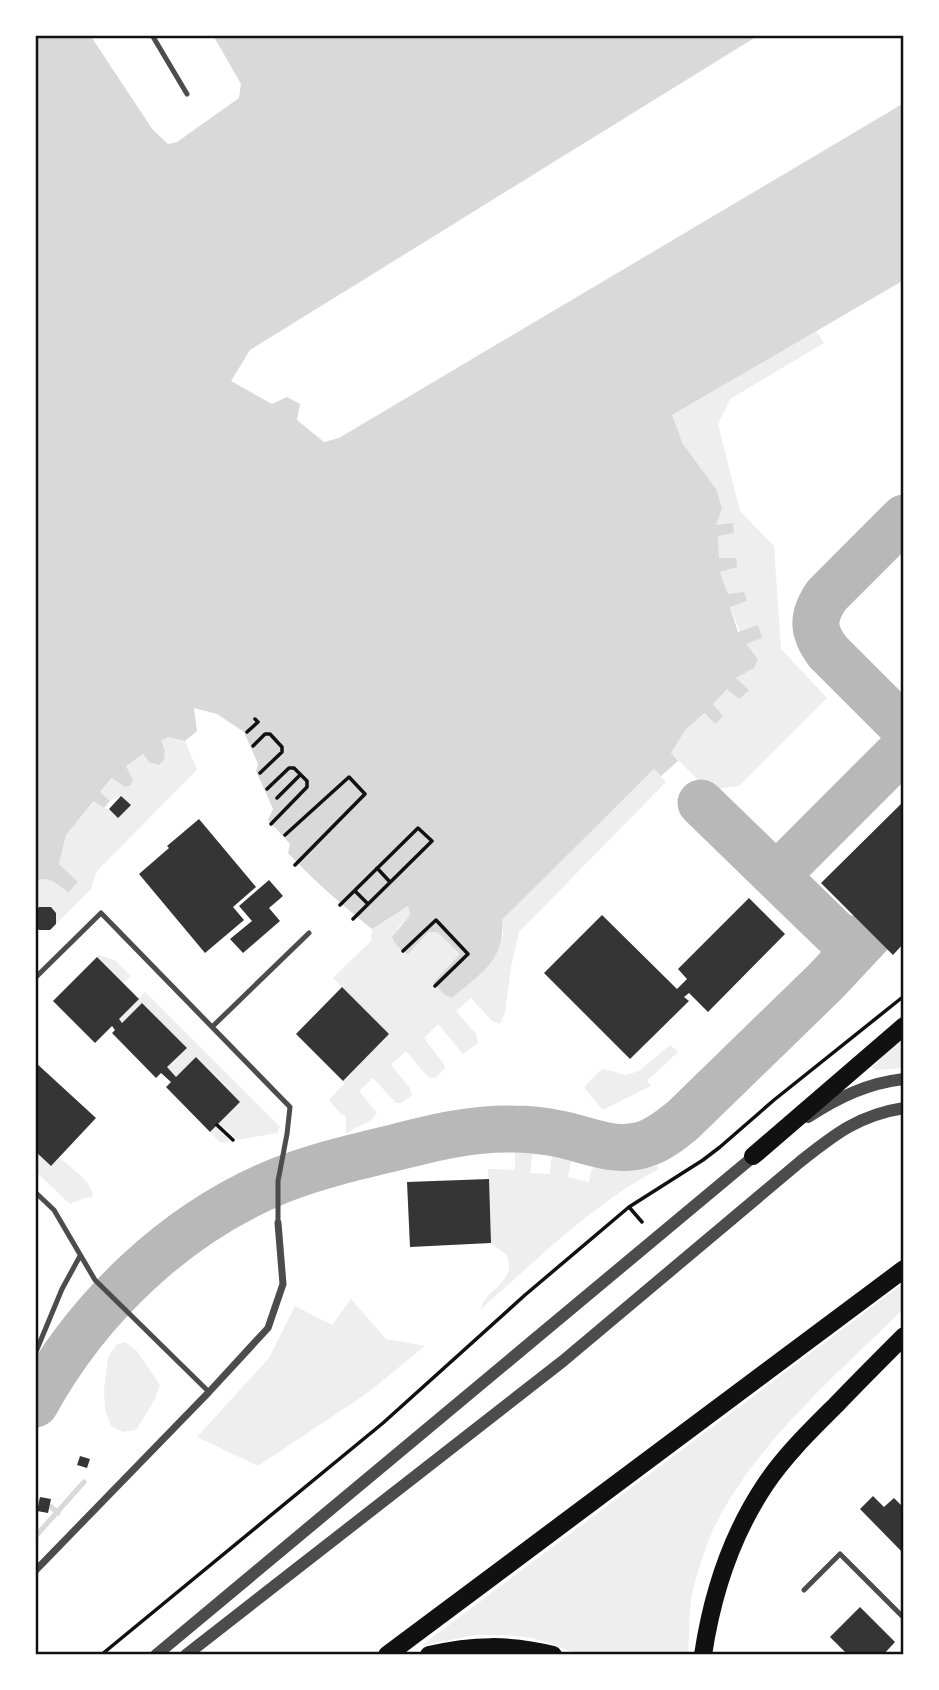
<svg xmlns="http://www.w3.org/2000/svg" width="939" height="1690" font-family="'DM Sans',sans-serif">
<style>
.green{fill:#eee}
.water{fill:#d9d9d9}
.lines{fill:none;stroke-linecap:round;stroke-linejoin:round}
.stream{stroke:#d9d9d9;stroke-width:5}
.taxiway{stroke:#b8b8b8;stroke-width:47}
.building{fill:#353535}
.path{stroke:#111;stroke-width:3.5}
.service{stroke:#4c4c4c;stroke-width:5}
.minor{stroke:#4c4c4c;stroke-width:7}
.tertiary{stroke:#4c4c4c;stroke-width:12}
.primary{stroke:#111;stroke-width:18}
.neatline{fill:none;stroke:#111;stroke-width:2.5}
</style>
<rect width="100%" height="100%" fill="#fff"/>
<path class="green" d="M816,331L824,343L730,399L718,424L740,511L774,546L781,649L827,698L739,786L708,790L671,753L686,729L706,713L722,716L712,704L727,689L748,690L736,678L754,668L730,606L746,601L744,593L728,594L720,571L736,558H719L718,536L733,523L716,525V489L683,444L672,415Z
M167,737L185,741L197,770L97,871L91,889L56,924V913L51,907L35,911V881C51,876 55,883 67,893L78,882L59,864L66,835L95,801L104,808L109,809L118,818L130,804L121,796L110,801L100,792L113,778L125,787L133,780L126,766L143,754L164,760L165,751L160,741Z
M654,769L666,782L519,932L511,967L505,1013L500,1024L492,1021L471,998L456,1011L476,1034L478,1043L463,1054L438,1024L424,1038L443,1063L445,1068L435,1078L428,1077L406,1051L391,1065L410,1088L412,1095L401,1103H396L373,1078L359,1091L377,1113L370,1121L355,1128L346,1134V1116L341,1114L329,1100L345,1083L343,1081L389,1034L333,978L371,941L372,929L408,906L410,915L397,929L408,953L430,932H437L461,955L503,936L502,920Z
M99,955L116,961L131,976L123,983L97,957Z
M145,992L280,1127L277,1133L237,1140L224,1127L220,1131L230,1141L221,1143L210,1132L240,1102L197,1057L176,1077L167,1067L187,1048L142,1003L122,1023L119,1019Z
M904,1038V1068L877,1070L872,1068L891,1047Z
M670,1045L678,1051L677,1053L647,1081L651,1086L605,1109L601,1108L585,1089V1086L601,1070L604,1069L626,1075L639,1071Z
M521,1145H528L533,1150L530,1173L550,1174L551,1160L557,1150L571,1153L572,1158L568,1177L589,1182L592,1168L600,1161C620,1170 636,1170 657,1166L659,1169C592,1204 537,1260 481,1309C484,1292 508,1285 509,1267C509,1263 508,1259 507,1255L491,1243L488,1169L515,1170V1152Z
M35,1151L51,1166L59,1158L63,1160C73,1170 93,1182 93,1197L85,1198L70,1204L35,1171Z
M904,1283V1308C838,1374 753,1445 713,1530C705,1547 699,1568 694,1586C688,1606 690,1633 688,1655H581L533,1638L505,1635H475L421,1646Z
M351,1299L386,1339L425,1346L366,1394L258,1466L197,1437L269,1358L295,1306L332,1325Z
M125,1342L137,1351L160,1385L154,1401L136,1430L123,1432L111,1426L105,1410L104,1390L108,1358L116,1345Z"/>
<path class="water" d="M35,35H90L153,130L168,144L177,142L239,98L241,84L213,35H759L250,350L231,381L272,404L287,397L300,404L297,420L324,442L339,438L904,103V280L672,415L683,444L716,489L722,508L716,525L733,523L734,533L718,536L719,558H736L737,567L720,572L728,594L744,592L747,601L730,607L738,632L758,625L762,638L746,644L758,659L754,668L736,678L749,690L739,699L727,689L713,704L723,716L715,724L705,713L686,729L671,753L678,761L661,776L654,769L502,920C505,962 480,973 452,998L445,995L433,983L460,954L437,932H429L408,954C401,951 395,944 392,937L410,915L408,906L372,929C342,905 314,881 288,853L290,844L268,820L273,809L256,771L258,764L244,732L217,714L194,708L197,731L185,741L168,737L161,741L165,751L164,760L159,765L149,762L143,754L126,766L133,780L131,785L125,787L112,778L100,792L110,801L104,808L94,801L66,835L59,864L78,882L68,893C55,883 51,876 35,881Z"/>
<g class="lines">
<path class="stream" d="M35,1501L50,1506L58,1513
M35,1537L84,1482"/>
<path class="taxiway" d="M904,518L827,595C812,616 812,631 828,652L904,728
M701,803L836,934C848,941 857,941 870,934
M785,884L786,869L790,862L899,753L904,750
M35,1404C88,1307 177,1222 281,1180C317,1166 355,1157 393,1148C432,1138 472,1128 513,1129C528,1129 545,1131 560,1134C589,1140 618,1155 648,1143C661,1138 672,1129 683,1120L826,981L870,934"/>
</g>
<path class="building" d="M121,796L131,805L118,818L109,809Z
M904,801V943L893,955L821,883Z
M199,819L256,887L233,907L244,920L205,953L139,874L169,848L167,846Z
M269,880L283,896L269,908L280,921L243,953L230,939L252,921L239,906Z
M749,898L785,934L708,1012L689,993L684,997L689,1001L630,1059L544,973L602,915L677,989L687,979L678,969Z
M39,907H51L56,913V924L50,930H39L35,926V911Z
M97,957L139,999L119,1019L122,1023L142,1003L187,1048L167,1067L176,1077L196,1057L240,1102L210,1132L166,1087L171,1082L161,1073L156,1078L112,1033L115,1030L112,1026L95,1043L53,1001Z
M342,987L389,1034L343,1081L296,1034Z
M35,1062L96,1118L51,1166L35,1151Z
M489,1179L491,1243L410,1247L407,1182Z
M80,1456L90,1459L87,1468L77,1465Z
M873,1496L884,1507L894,1498L904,1508V1554L860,1509Z
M40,1497L51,1499L48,1513L37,1511Z
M860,1607L895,1642L883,1655H848L830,1637Z"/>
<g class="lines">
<path class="path" d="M247,732L258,722L255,719
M253,746L265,734H270L282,747V752L260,773
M267,789L289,768H294L307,781V787L271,824
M277,798L300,775
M285,835L349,777L365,794L295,865
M377,868L390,882
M355,891L368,904
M340,905L418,828L432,841L353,919
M403,951L436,920L468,954L435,986
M217,1125L233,1140
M629,1207L642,1222
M101,1655L383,1423L525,1295L629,1207L703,1160L720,1147L774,1100L904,996"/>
<path class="service" d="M152,35L187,94
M35,978L101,913L290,1107L287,1134L278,1181V1223
M212,1027L309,933
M35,1192L54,1210L95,1280L209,1392
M35,1354L62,1289L80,1256
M804,1590L840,1554L904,1618"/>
<path class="minor" d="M35,1571L209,1392L268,1328L283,1284L278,1223"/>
<path class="tertiary" d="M808,1117C839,1097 868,1083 904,1079
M156,1655L759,1152
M186,1655L563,1361L801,1161C835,1134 859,1115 904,1108"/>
<path class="primary" d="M753,1156L904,1026
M387,1655L904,1269
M429,1655C472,1645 510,1644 553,1655
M703,1655C712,1595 731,1536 765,1485C785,1455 811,1430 836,1405C858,1382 881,1359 904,1336"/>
</g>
<rect width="939" height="1690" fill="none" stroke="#ffffff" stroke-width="74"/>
<rect x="37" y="37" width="865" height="1616" class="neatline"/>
</svg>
